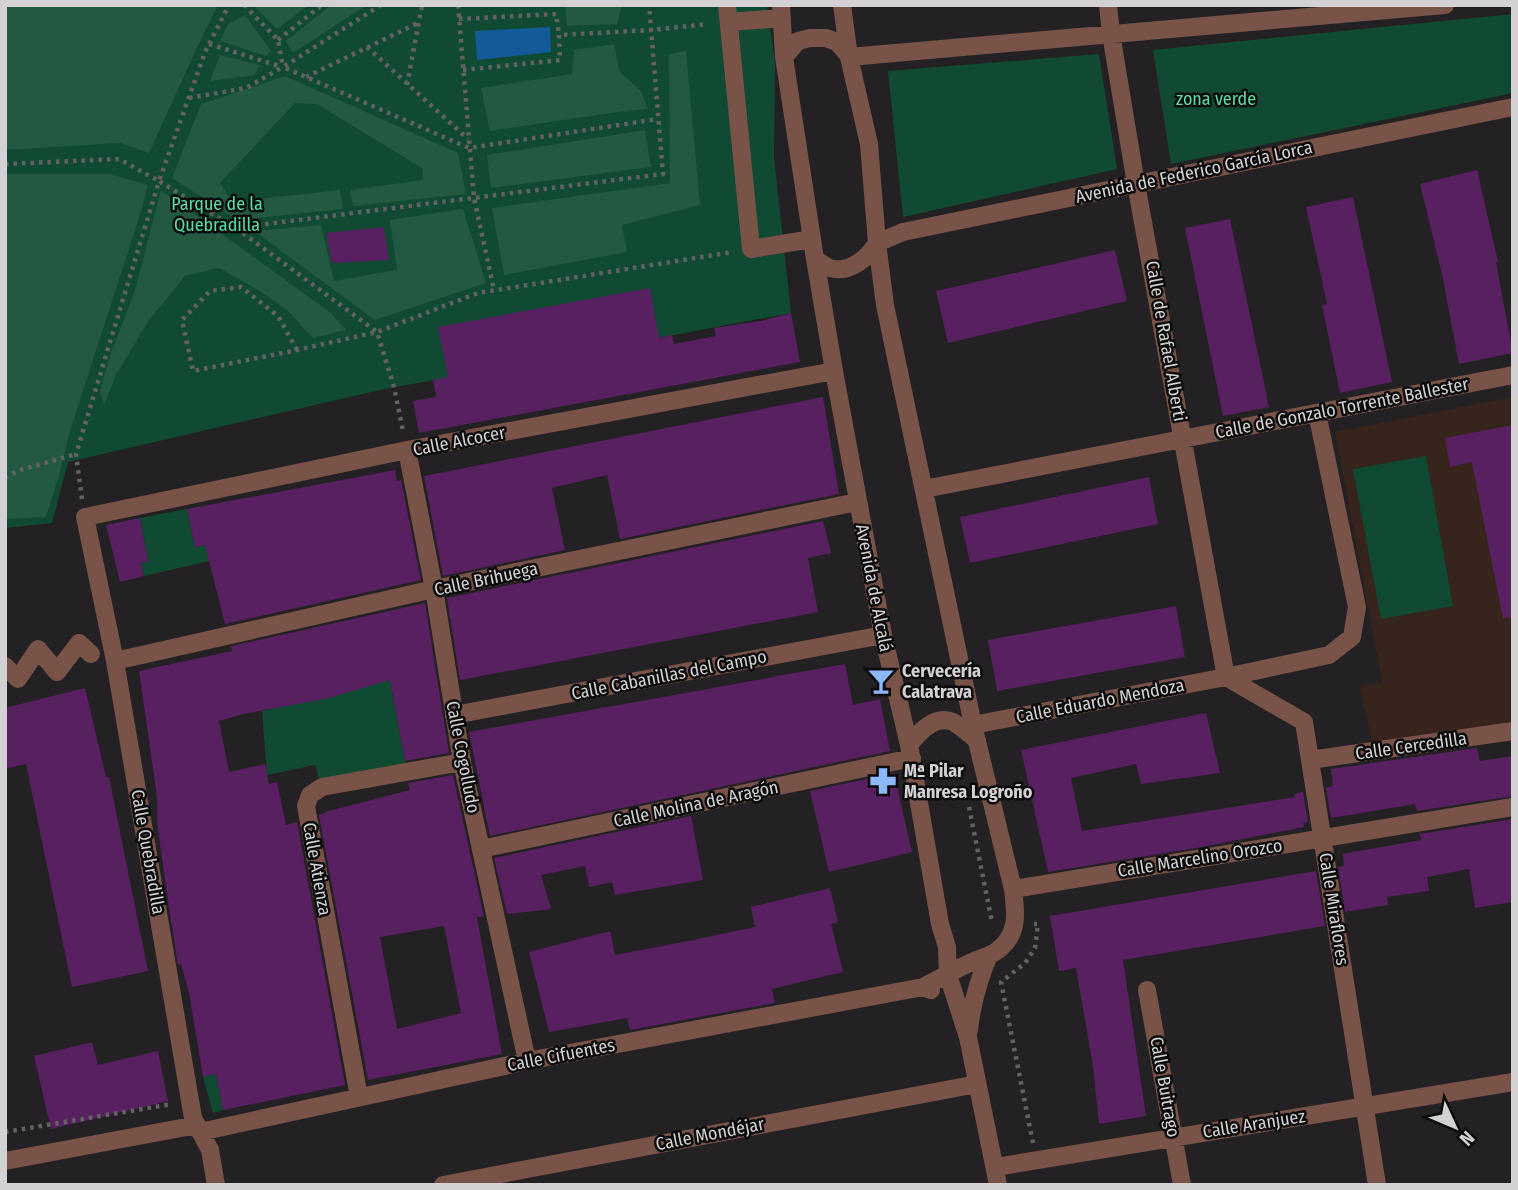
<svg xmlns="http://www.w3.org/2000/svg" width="1518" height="1190" font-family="'Fira Sans Condensed',sans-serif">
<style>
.education{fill:#36241d}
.green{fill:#104a32}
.forest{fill:#225940}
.water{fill:#135a98}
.building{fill:#582061;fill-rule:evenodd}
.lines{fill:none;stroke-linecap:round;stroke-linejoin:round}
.path{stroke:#636163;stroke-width:4.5;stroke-dasharray:3.5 5;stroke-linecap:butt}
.minor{stroke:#795348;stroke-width:18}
.labels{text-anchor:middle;stroke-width:5;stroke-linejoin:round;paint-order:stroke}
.park-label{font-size:18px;fill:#53e0a2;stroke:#0c0b0c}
.street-label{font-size:18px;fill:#d3d1d3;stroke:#0c0b0c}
.poi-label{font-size:18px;font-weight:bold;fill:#d3d1d3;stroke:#0c0b0c;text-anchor:start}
</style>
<rect width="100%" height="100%" fill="#232123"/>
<path class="education" d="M1513,397V727L1373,747L1360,686L1382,682L1335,432Z"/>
<path class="green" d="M5,5H767L775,62L774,157L791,313L380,390L68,462L52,523L5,528Z
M1513,14V93L1171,164L1153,50Z
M1099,54L1117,169L903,217L888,71Z
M1426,456L1453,606L1381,619L1353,469Z
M187,509L195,547L306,527L274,546L144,576L141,563L148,561L140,518Z
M390,680L406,766L320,782L315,765L267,775L262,711Z
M216,1074L223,1110L213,1113L203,1077Z"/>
<path class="forest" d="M5,5H218L200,41L149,153L120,143L5,150Z
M253,5H309L277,29Z
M331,5H367L293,53L286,41Z
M565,5H622L617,24L567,26Z
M245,15L271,51L266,56L220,41L228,24Z
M614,44L619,71L641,91L648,109L625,111L490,131L481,88L572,74L574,50Z
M686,51L700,205L622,225L627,252L504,275L492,208L670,183L669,54Z
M220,55L260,65L254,75L210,81Z
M285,76L458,153L466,194L353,206L350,190L423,180L422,168L317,104L295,103L220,183L232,202L340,190L343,209L237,220L172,178L201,104Z
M645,130L651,167L491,188L487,155Z
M5,174H110L148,185L139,218L69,434L60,472L46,517L5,519Z
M161,190L331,313L346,330L313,338L287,310L258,290L219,268L185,276L149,320L116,375L104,405L100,391L111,353L135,290Z
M463,209L486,283L375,320L254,231L321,225L334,281L397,270L390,220Z"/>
<path class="water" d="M550,27L551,52L477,60L475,31Z"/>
<path class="building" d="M1477,170L1498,262H1496L1513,353L1459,364L1442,274L1420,184Z
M1353,197L1392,382L1340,393L1322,305L1327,304L1306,207Z
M1230,219L1269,407L1223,416L1185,228Z
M384,227L389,260L332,263L326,233Z
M1115,250L1127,301L948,343L936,291Z
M650,288L659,338L672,335L674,344L716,336L714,328L761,321L791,313L800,362L419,433L413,401L436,397L433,380L448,377L438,327Z
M823,397L839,494L620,539L607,475L552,488L565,550L443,576L424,476Z
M1513,425V617L1503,618L1472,462L1450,467L1445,438Z
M395,470L397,481L401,480L421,580L225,624L205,545L195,547L187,509Z
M1149,477L1158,524L970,563L960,517Z
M140,518L148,561L141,563L144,576L120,582L106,525Z
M823,521L831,553L808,558L818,612L460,680L447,598Z
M425,603L449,753L405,761L390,680L329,698L244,714L219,721L229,772L265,764L269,784L277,782L286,825L297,822L345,1085L223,1110L216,1074L203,1077L189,993L181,964L178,965L169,908L157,821V797L139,671L232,651L231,646Z
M1176,606L1185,657L997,691L988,640Z
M845,664L853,705L880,699L890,751L490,836L469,732Z
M85,688L106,777H109L148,971L72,987L26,764L5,769V708Z
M1206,713L1220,773L1141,784L1136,764L1071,778L1082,831L1295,797L1294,794L1303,792L1308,822L1303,823L1304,827L1202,847L1048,872L1021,750Z
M1477,748L1480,761L1513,756V796L1417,811L1415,804L1331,818L1326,788L1333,786L1331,769Z
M894,773L912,852L829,872L810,791Z
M453,775L484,917H477L502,1054L368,1080L319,815L325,813V812L410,790L408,783ZM444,926L461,1013L397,1029L380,937Z
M691,816L703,880L615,895L612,882L589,887L585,866L541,875L551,909L507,914L494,858Z
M1513,819V902L1475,908L1469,869L1427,877L1429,891L1387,897L1388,905L1345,912L1338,867L1344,866L1343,854L1421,840L1420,834Z
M1316,871L1325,926L1123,960L1146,1116L1099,1124L1093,1066L1076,968L1059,971L1050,916Z
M830,888L838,922L831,924L843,972L772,989L775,1003L630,1030L627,1018L549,1032L529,952L610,931L615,955L693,940L755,927L751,907Z
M92,1042L98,1065L158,1051L168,1101L51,1129L34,1056Z"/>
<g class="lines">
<path class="path" d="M244,5L278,40L283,67
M381,5L283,67L469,148L658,119
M458,5L474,198L494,290
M459,19L556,14L559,35
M278,40L322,5
M209,44L282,67
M367,47L468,139
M463,70L560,60L559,35L651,30L708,24
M306,77L418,23
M407,85L422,5
M189,98L246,88L283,67
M5,164L119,159L159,181L205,52L229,5
M236,228L377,332L394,387L403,431
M297,350L278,316L241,287L210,291L182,320L193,371L297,350L377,332L478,293L733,252
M5,478L17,471L76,454
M82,499L76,454L159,181L235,228L663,174L649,5
M969,807L992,922
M5,1132L172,1104
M1033,1143L1001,982L1025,963L1035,948L1038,924H1034"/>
<path class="minor" d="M727,5L751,249L812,239
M781,5L784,57L815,259L834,371L883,635L909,745L940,924L947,947L948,975L968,1037L998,1185
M842,5L849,57L869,144L877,243L885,305L973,725L1013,889C1016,913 1019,934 998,950C991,956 980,958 972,962C956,969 939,979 923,987
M1108,5L1111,34L1136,184L1226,677
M729,22L782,18
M784,57L798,41L810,38H826L837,42L849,56
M849,57L1445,5
M877,243L903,232L1513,107
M815,259C819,261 825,266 830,268C849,274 868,258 877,243
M407,450L434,589L462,762L527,1061
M924,489L1513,375
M115,661L434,589L857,502
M5,666L18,679L38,649L57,672L79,643L91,654
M1226,677L1304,722L1377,1185
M454,715L883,635
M973,725L1226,677L1329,655L1352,637L1357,607L1317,413
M909,745C919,732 935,714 953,722C961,726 970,735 977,740
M1310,760L1513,731
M481,849L912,758
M1013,889L1513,807
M1147,990L1182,1185
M969,1030C972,1002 978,981 989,955
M359,1097L306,806L310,795L322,787L462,762
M200,1132L527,1061L923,987L931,990
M5,1161L197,1125
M996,1167L1513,1082
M216,1185L210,1150L193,1118L115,661L85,517L407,450L834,371
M443,1185L977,1084"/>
</g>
<defs>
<symbol id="bar-bare" viewBox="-9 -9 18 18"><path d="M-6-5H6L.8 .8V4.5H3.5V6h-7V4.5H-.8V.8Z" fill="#8db9fc" stroke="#0c0b0c" stroke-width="2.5" paint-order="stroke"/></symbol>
<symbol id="pharmacy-bare" viewBox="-9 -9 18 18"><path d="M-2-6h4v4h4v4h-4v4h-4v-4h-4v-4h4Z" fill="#8db9fc" stroke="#0c0b0c" stroke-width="2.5" paint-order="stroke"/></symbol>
</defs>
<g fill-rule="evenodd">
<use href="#bar-bare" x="862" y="662" width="38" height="38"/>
<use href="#pharmacy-bare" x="864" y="762" width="38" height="38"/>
</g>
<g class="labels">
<g class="park-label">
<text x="1216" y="105">zona verde</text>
<text x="217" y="210">Parque de la<tspan x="217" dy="21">Quebradilla</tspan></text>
</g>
<g class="street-label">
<text transform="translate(1194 172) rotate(-12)" y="6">Avenida de Federico García Lorca</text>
<text transform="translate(1166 341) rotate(80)" y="6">Calle de Rafael Alberti</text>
<text transform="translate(1342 408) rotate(-11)" y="6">Calle de Gonzalo Torrente Ballester</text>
<text transform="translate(459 441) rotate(-11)" y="6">Calle Alcocer</text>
<text transform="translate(486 579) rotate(-12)" y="6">Calle Brihuega</text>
<text transform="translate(874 588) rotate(79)" y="6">Avenida de Alcalá</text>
<text transform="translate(669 675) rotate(-11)" y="6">Calle Cabanillas del Campo</text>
<text transform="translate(1100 701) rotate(-11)" y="6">Calle Eduardo Mendoza</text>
<text transform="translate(1411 746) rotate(-8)" y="6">Calle Cercedilla</text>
<text transform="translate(463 757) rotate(79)" y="6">Calle Cogolludo</text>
<text transform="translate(696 804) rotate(-12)" y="6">Calle Molina de Aragón</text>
<text transform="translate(148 852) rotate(80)" y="6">Calle Quebradilla</text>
<text transform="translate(1200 858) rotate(-9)" y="6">Calle Marcelino Orozco</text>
<text transform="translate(317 869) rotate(80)" y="6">Calle Atienza</text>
<text transform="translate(1334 909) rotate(81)" y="6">Calle Miraflores</text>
<text transform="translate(561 1055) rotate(-11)" y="6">Calle Cifuentes</text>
<text transform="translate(1165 1087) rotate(80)" y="6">Calle Buitrago</text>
<text transform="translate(1254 1124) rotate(-9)" y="6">Calle Aranjuez</text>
<text transform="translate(710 1134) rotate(-11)" y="6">Calle Mondéjar</text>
</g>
<g class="poi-label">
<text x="902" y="677">Cervecería<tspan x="902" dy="21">Calatrava</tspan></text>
<text x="904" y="777">Mª Pilar<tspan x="904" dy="21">Manresa Logroño</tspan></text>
</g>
</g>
<rect width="1518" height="1190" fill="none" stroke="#d3d1d3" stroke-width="14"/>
<g transform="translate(1455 1127) rotate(134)" stroke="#0c0b0c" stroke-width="5" paint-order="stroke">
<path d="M0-5L12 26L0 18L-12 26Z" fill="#d3d1d3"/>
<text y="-10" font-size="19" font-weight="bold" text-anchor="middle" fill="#d3d1d3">N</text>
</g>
</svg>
